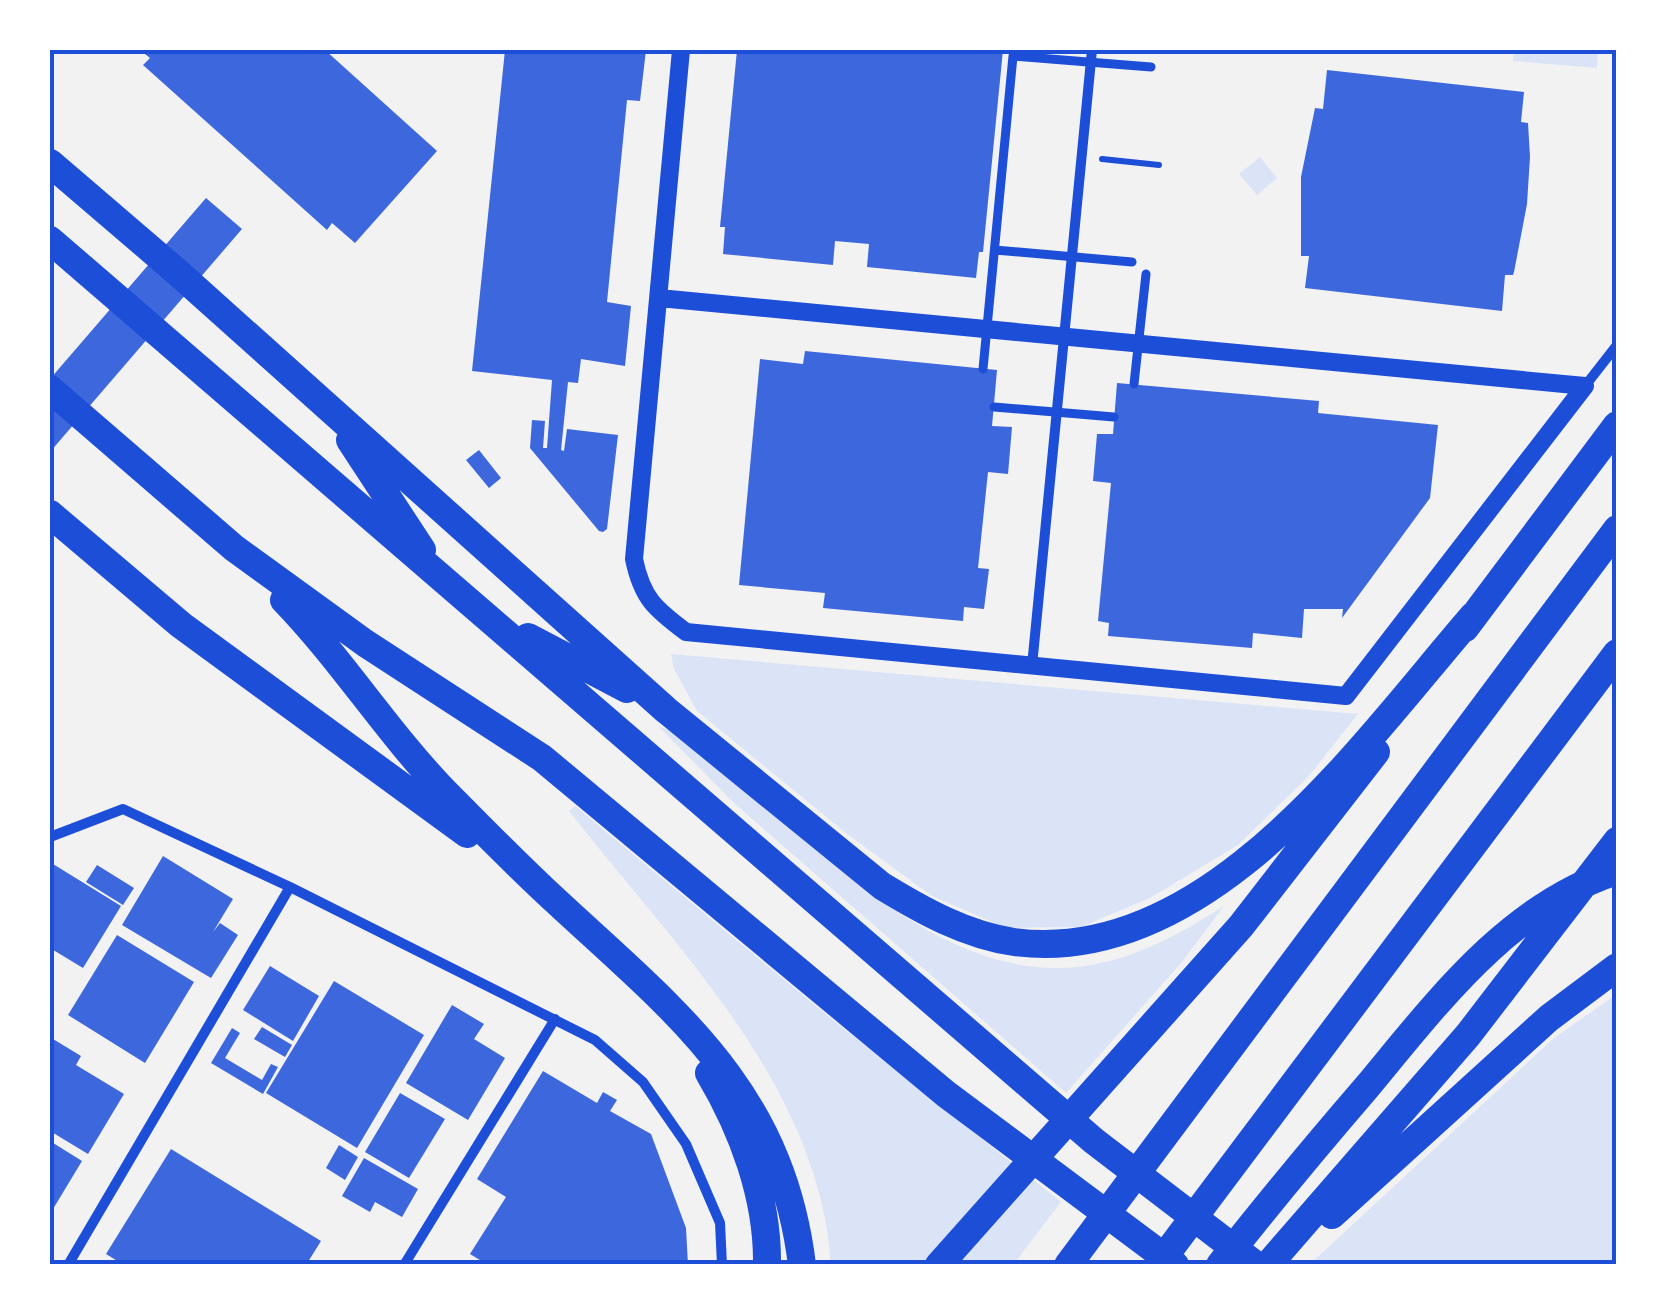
<svg xmlns="http://www.w3.org/2000/svg" width="1667" height="1315" font-family="'Fira Sans Condensed',sans-serif">
<style>
.green{fill:#dbe4f7}
.building{fill:#3d67dc}
.lines{fill:none;stroke-linecap:round;stroke-linejoin:round}
.path{stroke:#1d4ed8;stroke-width:6}
.pedestrian{stroke:#1d4ed8;stroke-width:9}
.minor{stroke:#1d4ed8;stroke-width:10}
.tertiary{stroke:#1d4ed8;stroke-width:18}
.motorway{stroke:#1d4ed8;stroke-width:28}
.neatline{fill:none;stroke:#1d4ed8;stroke-width:4}
</style>
<rect width="100%" height="100%" fill="#f2f2f2"/>
<path class="green" d="M1514,50H1598L1597,68L1513,61Z
M1260,157L1277,178L1257,195L1239,174Z
M671,654L1358,714L1308,777L1238,845L1150,898L1081,927L1006,928L932,896L847,834L697,711L674,669Z
M658,726L673,732C710,762 748,793 785,824C868,893 967,982 1085,966C1135,959 1182,933 1224,906L1182,962L1066,1093L734,803Z
M575,806L817,1007L1061,1202L1013,1265H831C819,1084 674,946 569,811Z
M1617,994V1265H1309L1554,1038Z"/>
<path class="building" d="M140,50H325L437,151L355,243L332,223L327,230L143,65L150,58Z
M505,50H646L640,101L627,100L607,302L631,306L625,366L581,359L578,383L568,382L561,450L564,451L567,429L618,435L607,529L603,532L599,531L530,448L532,420L545,421L543,448H547L552,380L472,371Z
M737,50H1003L983,252H979L976,278L867,267L869,244L835,241L833,265L723,254L725,227H720Z
M1327,70L1524,92L1521,122L1528,123L1530,157L1527,204L1514,272L1513,275H1505L1502,311L1305,288L1309,256H1301V177L1315,108L1323,109Z
M206,198L242,229L50,452V379Z
M805,351L997,370L992,426L1012,427L1008,474L988,472L978,568L989,569L984,609L964,607L963,621L823,608L825,593L739,585L760,359L803,364Z
M1117,383L1319,401L1318,413L1438,425L1430,498L1342,618L1343,609H1304L1302,638L1253,633L1252,648L1108,636L1109,623L1098,621L1111,483L1093,481L1097,434H1113Z
M479,450L501,478L489,488L466,460Z
M163,856L233,899L213,932L220,923L238,935L211,978L122,925Z
M53,864L121,906L83,968L50,948V870Z
M97,865L134,888L123,905L86,882Z
M117,935L194,982L145,1063L68,1015Z
M270,966L319,996L293,1041L243,1010Z
M334,981L424,1035L357,1148L266,1093Z
M452,1005L484,1024L474,1039L505,1058L468,1120L406,1083Z
M262,1027L292,1045L285,1057L254,1039Z
M232,1028L240,1033L225,1058L262,1080L271,1064L278,1067L263,1094L211,1063Z
M53,1039L81,1056L76,1065L124,1094L88,1154L50,1131Z
M543,1071L597,1103L603,1092L617,1100L610,1111L651,1134L686,1228L688,1265H488L470,1254L506,1197L477,1179Z
M400,1093L445,1119L409,1178L365,1152Z
M50,1141L82,1161L50,1214Z
M339,1145L358,1157L345,1180L326,1168Z
M171,1149L321,1241L306,1265H124L106,1254Z
M364,1158L418,1189L402,1217L375,1202L370,1212L342,1196Z"/>
<g class="lines">
<path class="path" d="M1102,159L1159,165"/>
<path class="pedestrian" d="M995,250L1132,262
M983,369L1013,56L1151,67
M1134,384L1146,274
M994,407L1114,417"/>
<path class="minor" d="M1585,386L1617,345
M1032,666L1092,50
M50,837L123,809L290,887L595,1040L643,1082L686,1144L720,1223L722,1265
M68,1265L290,887
M404,1265L555,1019"/>
<path class="tertiary" d="M681,50L634,559C642,598 655,609 686,632L1346,696L1585,386
M659,298L1585,386"/>
<path class="motorway" d="M50,163L176,271L666,710L882,886C923,911 966,935 1014,942C1208,968 1362,744 1473,616
M50,240L1094,1141L1256,1265
M50,389L234,548L365,643L542,758L946,1094L1175,1265
M350,440L422,550
M50,514L181,625L467,834
M284,600C342,660 387,732 445,792C477,824 509,857 542,888C665,1004 780,1083 802,1265
M1465,628L1617,425
M528,637L627,689
M709,1073C743,1130 768,1198 767,1265
M1332,1215L1549,1018L1617,967
M939,1265L1241,926L1376,752
M1068,1265L1617,529
M1158,1265L1617,653
M1220,1265C1267,1205 1316,1146 1366,1088C1436,1004 1508,906 1617,871
M1268,1265L1468,1035L1617,841"/>
</g>
<rect width="1667" height="1315" fill="none" stroke="#ffffff" stroke-width="105"/>
<rect x="52" y="52" width="1562" height="1210" class="neatline"/>
</svg>
